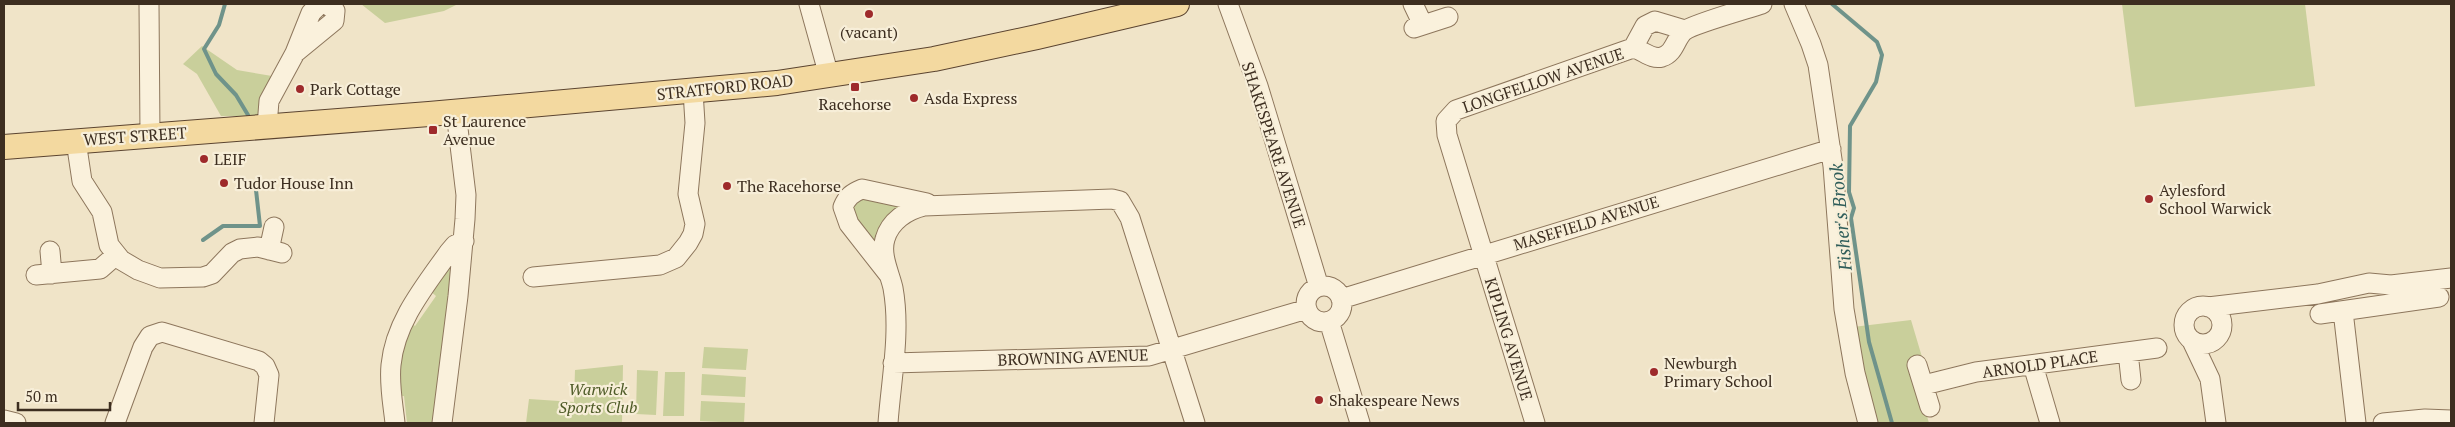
<svg xmlns="http://www.w3.org/2000/svg" width="2455" height="427" font-family="'PT Serif',serif">
<style>
.green{fill:#c9cf9b}
.lines{fill:none;stroke-linecap:round;stroke-linejoin:round}
.stream{stroke:#6f938a;stroke-width:4}
.minor-casing{stroke:#8d765c;stroke-width:21}
.major-casing{stroke:#5b4430;stroke-width:26}
.minor{stroke:#faf1dc;stroke-width:19}
.major{stroke:#f3d9a0;stroke-width:24}
.poi-dot{fill:#9e2a2b;stroke:#f7eed8;stroke-width:2}
.labels{text-anchor:middle;stroke-width:4.5;stroke-linejoin:round;paint-order:stroke}
.poi-label{font-size:16px;fill:#3d2e20;stroke:#f7eed8;text-anchor:start}
.street-label{font-size:16px;fill:#3d2e20;stroke:#f7eed8}
.park-label{font-size:16px;font-style:italic;fill:#4d5a26;stroke:#f7eed8}
.water-label{font-size:18px;font-style:italic;fill:#2f5d5a;stroke:#f7eed8}
</style>
<rect width="100%" height="100%" fill="#f0e4c8"/>
<path class="green" d="M361,4H458L444,11L385,23Z
M2122,4H2305L2315,86L2135,107Z
M202,46L237,70L272,76L261,98L259,116H221L197,74L183,64Z
M857,195L903,203L880,254L850,218L852,200Z
M448,264L452,265L437,423H407L404,396L394,397L408,321L415,326L436,296L429,290Z
M1911,320L1922,357L1910,361L1929,423H1874L1853,327Z
M704,347L748,349L746,370L702,368Z
M623,365L622,423H526L529,399L574,402L575,370Z
M637,370L658,371L656,415L636,414Z
M665,372H685L684,416H663Z
M702,374L746,377L745,397L701,395Z
M701,401L745,403L744,423L700,421Z"/>
<g class="lines">
<path class="stream" d="M225,4L219,25L204,49L216,74L236,95L248,115
M1832,4L1877,42L1882,55L1876,82L1850,126L1849,192L1854,208L1851,218L1869,342L1892,423
M203,240L223,226H260L256,190"/>
<defs>
<path id="minor" d="M149,4L150,135
M320,4L311,13L295,53L334,21L335,11L327,4
M809,4L829,76
M1228,4L1258,86L1319,287
M1413,4L1423,25
M1794,4L1811,44L1818,65L1833,166L1844,309L1855,373L1868,423
M1414,28L1448,17
M1633,48L1645,26L1655,21L1685,30
M267,126L269,101L295,53
M76,141L82,181L102,212L109,245L121,260L138,270L160,278L203,277L212,274L232,253L240,249L258,247L282,253
M269,250L274,227
M50,251L52,274
M36,275L100,269L116,255
M889,275L849,224L843,207C847,197 852,193 862,189L927,203
M533,277L660,265L676,258L688,243L693,234L695,224L688,194L695,123L693,91
M1306 304a18 18 0 1 1 36 0a18 18 0 1 1-36 0Z
M1341,299L1831,149
M2184 325a19 19 0 1 1 38 0a19 19 0 1 1-38 0Z
M2208,307L2318,294L2369,283L2391,285L2451,278
M2343,311L2356,423
M2320,314L2439,297
M1329,321L1360,423
M2192,341L2210,379L2216,423
M2128,352L2131,380
M893,363L1149,356L1307,309
M1917,365L1930,407
M2033,365L2050,423
M1924,385L1976,372L2157,348
M4,420L16,423
M115,423L143,347L150,336L162,332L259,361L265,366L269,375L264,423
M395,423C393,404 389,385 391,365C395,322 425,286 449,252L455,245L464,241
M442,423L458,296L465,219L466,195L456,112
M888,423C891,380 901,332 893,288C890,274 880,255 885,239C890,221 907,210 924,206L1112,199L1120,201L1130,218L1195,423
M1535,423L1447,135L1446,121L1456,110L1633,48C1643,50 1651,60 1662,57C1675,53 1675,39 1684,31C1693,24 1747,9 1762,4
M2383,423L2425,419L2451,420"/>
<path id="major" d="M4,147L429,114L777,83L934,59L1037,37L1177,4"/>
</defs>
<use href="#minor" class="minor-casing"/>
<use href="#major" class="major-casing"/>
<use href="#minor" class="minor"/>
<use href="#major" class="major"/>
</g>
<g class="poi-dot">
<circle cx="869" cy="14" r="5"/>
<rect x="850" y="82" width="10" height="10" rx="2.5"/>
<circle cx="300" cy="89" r="5"/>
<circle cx="914" cy="98" r="5"/>
<rect x="428" y="125" width="10" height="10" rx="2.5"/>
<circle cx="204" cy="159" r="5"/>
<circle cx="224" cy="183" r="5"/>
<circle cx="727" cy="186" r="5"/>
<circle cx="2149" cy="199" r="5"/>
<circle cx="1654" cy="372" r="5"/>
<circle cx="1319" cy="400" r="5"/>
</g>
<g class="labels">
<g class="poi-label">
<text x="869" y="38" text-anchor="middle">(vacant)</text>
<text x="310" y="95">Park Cottage</text>
<text x="924" y="104">Asda Express</text>
<text x="855" y="110" text-anchor="middle">Racehorse</text>
<text x="443" y="127">St Laurence<tspan x="443" dy="18">Avenue</tspan></text>
<text x="214" y="165">LEIF</text>
<text x="234" y="189">Tudor House Inn</text>
<text x="737" y="192">The Racehorse</text>
<text x="2159" y="196">Aylesford<tspan x="2159" dy="18">School Warwick</tspan></text>
<text x="1664" y="369">Newburgh<tspan x="1664" dy="18">Primary School</tspan></text>
<text x="1329" y="406">Shakespeare News</text>
</g>
<g class="street-label">
<text transform="translate(1543 80) rotate(-19)" y="6">LONGFELLOW AVENUE</text>
<text transform="translate(725 87) rotate(-6)" y="6">STRATFORD ROAD</text>
<text transform="translate(135 136) rotate(-4)" y="6">WEST STREET</text>
<text transform="translate(1274 145) rotate(72)" y="6">SHAKESPEARE AVENUE</text>
<text transform="translate(1586 223) rotate(-17)" y="6">MASEFIELD AVENUE</text>
<text transform="translate(1509 339) rotate(73)" y="6">KIPLING AVENUE</text>
<text transform="translate(1073 357) rotate(-2)" y="6">BROWNING AVENUE</text>
<text transform="translate(2040 364) rotate(-8)" y="6">ARNOLD PLACE</text>
</g>
<g class="park-label">
<text x="598" y="395">Warwick<tspan x="598" dy="18">Sports Club</tspan></text>
</g>
<g class="water-label">
<text transform="translate(1841 217) rotate(-95)" y="6">Fisher's Brook</text>
</g>
</g>
<rect width="2455" height="427" fill="none" stroke="#3d2e20" stroke-width="10"/>
<path d="M18 402v8h92v-8" fill="none" stroke="#3d2e20" stroke-width="2.5"/>
<text x="25" y="402" font-size="15" fill="#3d2e20" stroke="#f7eed8" stroke-width="4" paint-order="stroke">50 m</text>
</svg>
